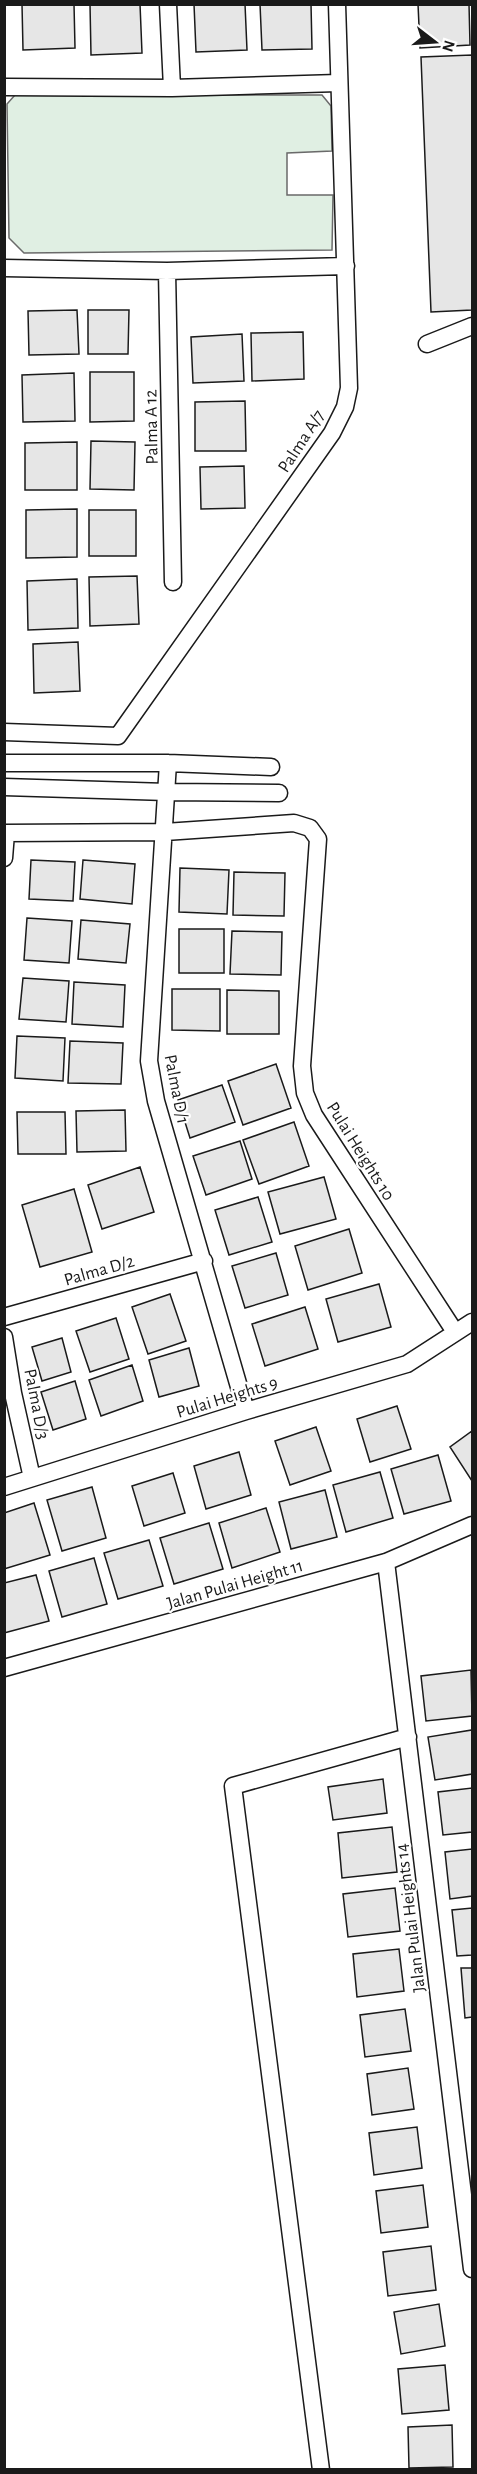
<svg xmlns="http://www.w3.org/2000/svg" width="477" height="2474" font-family="'Alegreya Sans',sans-serif">
<style>
.green{fill:#e0efe3;stroke:#6a6a6a;stroke-width:1.5}
.building{fill:#e6e6e6;stroke:#1a1a1a;stroke-width:1.5}
.lines{fill:none;stroke-linecap:round;stroke-linejoin:round}
.minor-casing{stroke:#1a1a1a;stroke-width:19}
.minor{stroke:#fff;stroke-width:16}
.labels{text-anchor:middle;stroke-width:4.5;stroke-linejoin:round;paint-order:stroke}
.street-label{font-size:18px;fill:#1a1a1a;stroke:#fff}
</style>
<rect width="100%" height="100%" fill="#fff"/>
<path class="green" d="M15,95H322L331,106L332,151L287,153V195H333L332,250L24,253L9,238L7,104Z"/>
<path class="building" d="M22,4H74L75,48L23,50Z
M90,4H140L142,53L91,55Z
M194,4H245L247,50L196,52Z
M260,4H311L312,49L262,50Z
M418,4H469L470,45L420,48Z
M472,55V310L431,312L421,57Z
M77,310L79,354L29,355L28,311Z
M88,310H129L128,354H88Z
M303,332L304,379L252,381L251,333Z
M242,334L244,381L193,383L191,337Z
M90,372H134V421L90,422Z
M74,373L75,421L23,422L22,375Z
M245,401L246,451H195V402Z
M91,441L135,442L134,490L90,489Z
M77,442V490H25V443Z
M244,466L245,508L201,509L200,467Z
M77,509V557L26,558V510Z
M89,510H136V556H89Z
M137,576L139,624L90,626L89,577Z
M77,579L78,628L28,630L27,581Z
M78,642L80,691L34,693L33,644Z
M31,860L75,862L73,901L29,899Z
M83,860L135,864L132,904L80,899Z
M180,868L229,870L227,914L179,912Z
M234,872L285,873L284,916L233,915Z
M27,918L72,921L69,963L24,960Z
M81,920L130,924L126,963L78,959Z
M179,929H224V973H179Z
M232,931L282,932L281,975L230,974Z
M23,978L69,981L66,1022L19,1019Z
M74,982L125,985L123,1027L72,1024Z
M172,989H220V1031L172,1030Z
M227,990L279,991V1034H227Z
M17,1036L65,1038L63,1081L15,1078Z
M70,1041L123,1043L121,1084L68,1083Z
M276,1064L291,1108L243,1125L228,1081Z
M222,1085L235,1122L190,1138L178,1100Z
M125,1110L126,1151L77,1152L76,1111Z
M17,1112H65L66,1154H18Z
M294,1122L309,1166L259,1184L243,1140Z
M240,1141L252,1179L206,1195L193,1156Z
M140,1167L154,1212L102,1229L88,1185Z
M324,1177L336,1219L280,1234L268,1192Z
M74,1189L92,1252L40,1267L22,1205Z
M258,1197L272,1242L229,1255L215,1210Z
M349,1229L362,1273L308,1290L295,1246Z
M276,1253L288,1295L245,1308L232,1266Z
M379,1284L391,1327L338,1342L326,1299Z
M170,1294L186,1341L148,1354L132,1307Z
M305,1307L318,1349L265,1366L252,1324Z
M116,1318L129,1359L90,1372L76,1331Z
M62,1338L71,1372L42,1381L32,1347Z
M189,1348L199,1386L159,1397L149,1360Z
M132,1365L143,1401L101,1416L89,1380Z
M75,1381L86,1419L53,1430L41,1392Z
M397,1406L411,1449L370,1462L357,1419Z
M316,1427L331,1471L290,1485L275,1441Z
M472,1431V1481L450,1447Z
M239,1452L251,1495L206,1509L194,1466Z
M438,1455L451,1501L404,1514L391,1469Z
M380,1472L393,1518L346,1532L333,1485Z
M173,1473L185,1513L144,1526L132,1486Z
M92,1487L106,1538L62,1551L47,1500Z
M325,1490L337,1537L291,1549L279,1502Z
M34,1503L50,1555L4,1569V1513Z
M266,1508L280,1552L232,1568L219,1523Z
M209,1523L223,1569L174,1584L160,1538Z
M149,1540L163,1586L118,1599L104,1553Z
M94,1558L107,1604L62,1617L49,1571Z
M36,1575L49,1621L4,1633V1583Z
M471,1670L472,1716L426,1721L421,1676Z
M472,1730V1774L435,1780L428,1737Z
M383,1779L387,1813L333,1820L328,1787Z
M472,1788V1832L443,1835L438,1792Z
M392,1827L397,1872L342,1878L338,1833Z
M472,1849V1896L450,1899L445,1852Z
M395,1888L400,1931L348,1937L343,1894Z
M472,1908V1955L457,1956L452,1910Z
M399,1949L404,1991L357,1997L353,1954Z
M461,1968H472V2017L465,2018Z
M405,2009L411,2051L365,2057L360,2015Z
M408,2068L414,2109L372,2115L367,2074Z
M417,2127L422,2168L374,2175L369,2133Z
M423,2185L428,2227L381,2233L376,2191Z
M431,2246L436,2290L388,2296L383,2252Z
M439,2304L445,2346L401,2354L394,2312Z
M445,2365L449,2410L402,2414L398,2369Z
M452,2425L453,2467L409,2468L408,2427Z"/>
<g class="lines">
<defs>
<path id="minor" d="M168,4L172,88
M4,87L172,88L338,83
M4,268L167,271L346,266
M167,271L173,582
M427,344L472,326
M4,732L118,736L332,433L345,407L349,388L337,4
M4,763H168L271,767
M168,763L149,1061L156,1101L246,1411
M4,787L167,792L279,793
M4,833L165,832L294,823L310,828L318,839L302,1066L305,1093L314,1115L455,1332
M4,858L6,833
M4,1317L204,1261
M4,1337L13,1393L32,1478
M4,1487L246,1411L407,1364L472,1322
M386,1562L472,2269
M4,1668L386,1562L472,1525
M321,2470L233,1786L408,1737"/>
</defs>
<use href="#minor" class="minor-casing"/>
<use href="#minor" class="minor"/>
</g>
<g class="labels">
<g class="street-label">
<text transform="translate(151 427) rotate(-91)" y="6">Palma A 12</text>
<text transform="translate(301 441) rotate(-57)" y="6">Palma A/7</text>
<text transform="translate(177 1089) rotate(79)" y="6">Palma D/1</text>
<text transform="translate(361 1151) rotate(58)" y="6">Pulai Heights 10</text>
<text transform="translate(99 1270) rotate(-16)" y="6">Palma D/2</text>
<text transform="translate(227 1397) rotate(-17)" y="6">Pulai Heights 9</text>
<text transform="translate(37 1404) rotate(79)" y="6">Palma D/3</text>
<text transform="translate(235 1584) rotate(-16)" y="6">Jalan Pulai Height 11</text>
<text transform="translate(410 1918) rotate(-97)" y="6">Jalan Pulai Heights 14</text>
</g>
</g>
<rect width="477" height="2474" fill="none" stroke="#1a1a1a" stroke-width="12"/>
<g transform="translate(435 42) rotate(107)" stroke="#ffffff" stroke-width="4.5" paint-order="stroke">
<path d="M0-4.5L10 22L0 15L-10 22Z" fill="#1a1a1a"/>
<text y="-9" font-size="16" font-weight="bold" text-anchor="middle" fill="#1a1a1a">N</text>
</g>
</svg>
